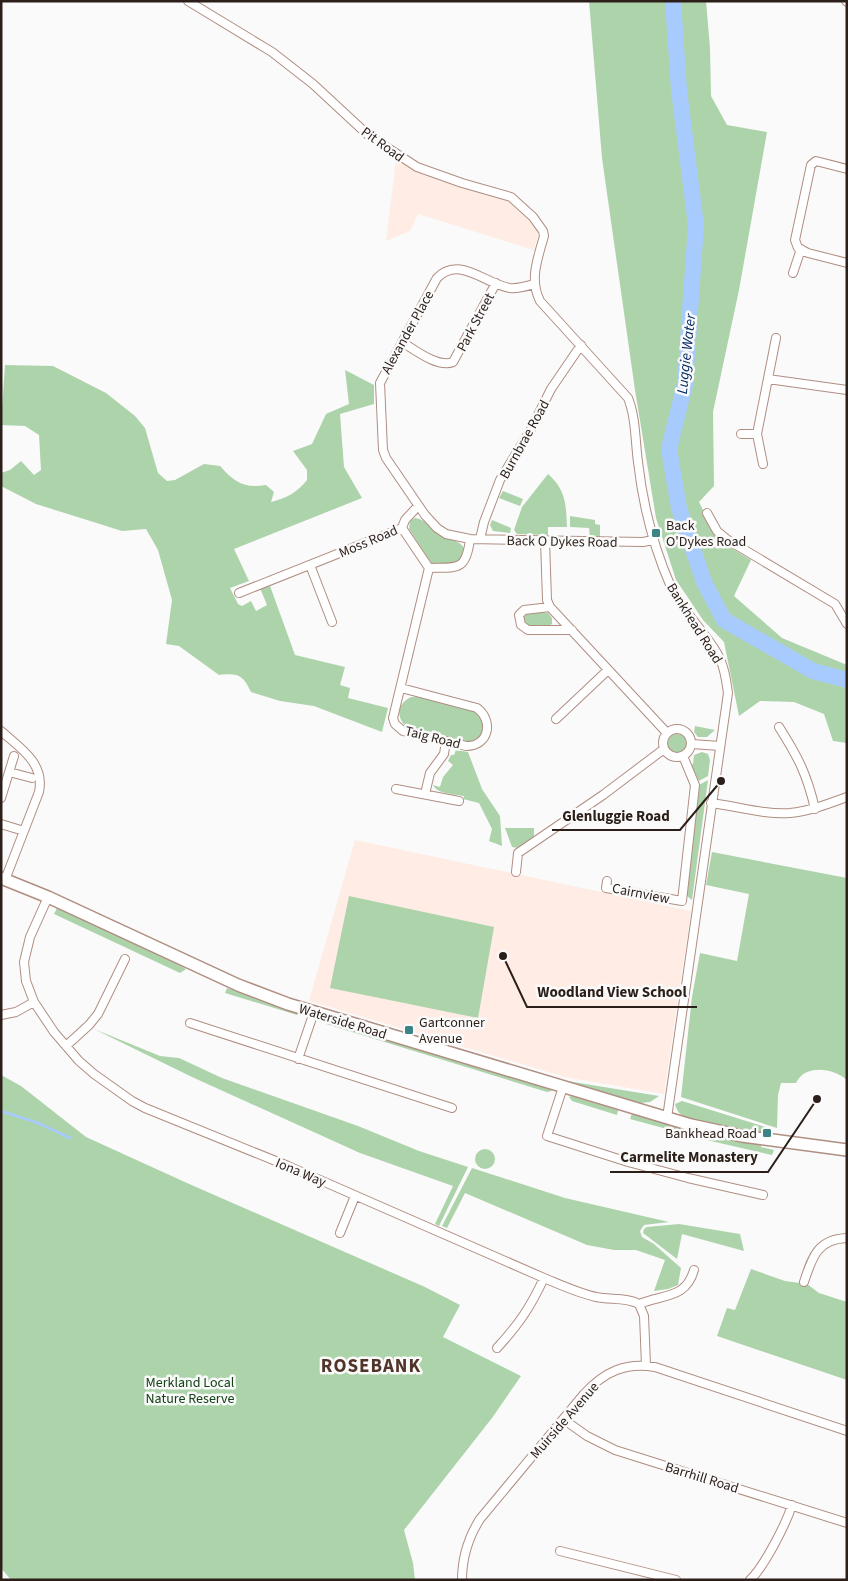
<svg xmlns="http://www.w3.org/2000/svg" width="848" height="1581" font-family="'Source Sans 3',sans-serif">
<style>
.built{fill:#feece5}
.green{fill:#add3ab}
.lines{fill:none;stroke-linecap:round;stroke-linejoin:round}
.stream{stroke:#a8cbfe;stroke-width:2.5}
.river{stroke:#a8cbfe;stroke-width:16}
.street-casing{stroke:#b08e82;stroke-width:10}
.secondary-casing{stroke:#b08e82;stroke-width:14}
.street{stroke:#fff;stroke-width:8}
.secondary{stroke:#fff;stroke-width:11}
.poi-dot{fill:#3b8385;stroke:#fafafa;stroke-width:2}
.labels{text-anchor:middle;stroke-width:5;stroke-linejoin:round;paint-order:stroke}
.street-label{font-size:14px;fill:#2c1f1a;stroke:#fafafa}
.poi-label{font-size:14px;fill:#2c1f1a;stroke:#fafafa;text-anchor:start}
.park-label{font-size:14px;fill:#124115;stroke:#fafafa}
.water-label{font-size:15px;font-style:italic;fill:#002962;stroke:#fafafa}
.district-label{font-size:19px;font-weight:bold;letter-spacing:1px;fill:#503429;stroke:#fafafa}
.leader{fill:none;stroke:#2c1f1a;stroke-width:2}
.callout-dot{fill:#2c1f1a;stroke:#fafafa;stroke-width:2}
.callout-label{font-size:15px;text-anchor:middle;font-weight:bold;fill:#2c1f1a;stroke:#fafafa;stroke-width:5;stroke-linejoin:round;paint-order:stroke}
</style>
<rect width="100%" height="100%" fill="#fafafa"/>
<path class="built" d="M396,160L440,180L509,201L539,230L534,250L418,214L410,231L386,241Z
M355,840L691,911L664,1094L565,1077L309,1001Z"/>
<path class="green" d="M589,1H706L710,48L711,96L727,125L767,132L739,290L713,412L714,486L699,502L711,526L723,543L751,560L734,596L782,638L847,665V743L833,741L824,714L794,702L760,701L739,716L724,642L703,620L676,580L656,518L635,390L602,158Z
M5,365L53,366L106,393L135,416L145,428L158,473L167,481L175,480L204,464L220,466C234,482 245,489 266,485L274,492L271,502C286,498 297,493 307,480V470L293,451L312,444L326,414L349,404L345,370L374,385V404L340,414L344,467L362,498L234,549L249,581L230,588L238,604L242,606L251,601L256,611L267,605L260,588L270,586L295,655L345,667L340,685L350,688L348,698L388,708L382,732L314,706L280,701L251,692C243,675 238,673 219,675L179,646L166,644L172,600L158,550L146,529L122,531L36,504L1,486V473L10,470L21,461L34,475L41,470L39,435L25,426L1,425Z
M548,474C566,490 566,504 567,527H548V535L517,534L514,530L522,507Z
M503,491L523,499L520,506L499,498Z
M570,516L595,520V524L600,525V538H590L589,528L570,527Z
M415,518C426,519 432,530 442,536C450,540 459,540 464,548C464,566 444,565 431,563L409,529L410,521Z
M492,520L511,528L510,533L493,531L490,525Z
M529,612L548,613L552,618V624C545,629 533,628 525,624L523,618Z
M411,697H418L471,709L476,712L484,721L482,734L474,742L468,743L408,728C396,719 396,704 411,697Z
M695,726L715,730L707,737H698L694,732Z
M667 744a10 10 0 1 1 20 0a10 10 0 1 1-20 0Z
M456,750L468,752L482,789L500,816L502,846L489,841L492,829L479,803L463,799L464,796C454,794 437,794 433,785L440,787L443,777L453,765L448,761L451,755H454Z
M702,752L708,754L710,760L708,776L699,781L691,765L693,764L694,755Z
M708,780L692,900L686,895L699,785Z
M505,828H534V837L518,848L512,847Z
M712,852L847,878V1080C833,1068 805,1064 796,1083H781L778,1095L777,1128L681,1097L692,997L700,953L737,961L749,894L706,885Z
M349,896L494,927L478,1018L330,988Z
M57,908L174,962L186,969L180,973L54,914Z
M227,988L298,1013L297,1015L225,993Z
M327,1021L547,1087L552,1091L547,1092L326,1024Z
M94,1029L160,1056L179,1058L222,1078L358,1126L419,1151L468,1167L439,1226L435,1224L453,1186L360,1153L192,1077Z
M1,1075L21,1086L86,1137L187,1183L425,1287L460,1305L443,1337L521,1376L492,1418L404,1530L413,1563L415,1580H11L1,1568Z
M567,1081L659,1096L650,1102L640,1103L567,1083Z
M571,1096L618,1110L617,1115L572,1101L569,1097Z
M682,1101L772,1129L771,1133L762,1130L761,1134L689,1119C681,1116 677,1112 675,1104Z
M632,1113L695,1132L761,1145V1147L774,1150L772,1155L711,1141L630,1119Z
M475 1159a10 10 0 1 1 20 0a10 10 0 1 1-20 0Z
M472,1168L565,1198L669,1222L644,1225L640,1231L642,1237L654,1244L681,1268L678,1285L668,1289L654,1291L665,1260L636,1250H614L587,1245L465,1193L447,1228L442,1226Z
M679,1224L740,1234L744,1251L682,1234L677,1259L643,1233L644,1229L647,1227Z
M751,1269L785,1281L807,1284L819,1293L847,1302V1380L717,1336L727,1308L735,1310Z"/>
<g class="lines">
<path class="stream" d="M1,1111L38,1123L70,1138"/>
<path class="river" d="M673,1L679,90L696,225L685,384L669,449L679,508L704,582L724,620L813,671L847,680"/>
<defs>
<path id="street" d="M188,1L272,52L313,84L368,135L417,167L462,183L511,197L533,217L543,231L544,236C538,258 529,279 540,301L628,398C636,418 635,440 638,462C643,506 653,546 671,587C683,611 703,630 717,653C724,665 726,679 728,693L667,1118
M846,1L847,2
M847,169L816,161L811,165L795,240L798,248L808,253L847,263
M793,273L801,249
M534,284C527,286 518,289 510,288C485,284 459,255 437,278L380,383L383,450L386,458L425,515L437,528L446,534L470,539L643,542L653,540
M402,342C415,350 438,368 453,362L496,283
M768,379L847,390
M741,434H757
M763,464L757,434L776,338
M707,513L717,531L728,540L835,604L847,624
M480,539L484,522L500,480L531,429L551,389L581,345
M545,540L547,600L550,607L667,733
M310,565L332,622
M429,568C457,567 466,572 470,539
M239,593L395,531L402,528L405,520L418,506
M550,607L524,610L519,615L521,625L528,630H572
M401,688L477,708C494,721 489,746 466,746L403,731L395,724L393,718L429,568L402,528
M556,719L608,670
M779,727C798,757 807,774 815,809
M663 743a14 14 0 1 1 28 0a14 14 0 1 1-28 0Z
M1,731C20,748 45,763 39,792L5,880
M692,744L720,746
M9,772L32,778
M396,789L459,801
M425,794L430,773L444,754L446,741
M1,798L14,756
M711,803C737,806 764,815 790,813C810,811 828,804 847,797
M1,824L24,831
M516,872L518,853L603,795L664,749
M607,881L606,888L682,901L695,785L683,756
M48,897L30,937L24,962L26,981L34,1002L54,1032L79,1061L94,1074L132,1101L145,1108L288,1166L544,1278C561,1285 578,1293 596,1297C610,1300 627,1297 639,1304C663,1294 686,1299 694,1270
M1,1015L16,1012L34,1002
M190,1023L452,1108
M66,1046L89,1025L98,1014L125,959
M298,1059L314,1012
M563,1087L547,1136L628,1162L688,1178L763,1195
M340,1233L355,1196
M804,1282C812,1258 817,1239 847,1238
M639,1304L644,1316L646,1365
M497,1348C519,1324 530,1308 544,1278
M563,1419L587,1436L615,1450L847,1523
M560,1551L676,1580
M462,1580C462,1558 468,1538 480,1519L584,1394C604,1372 625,1362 655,1367L847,1431
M750,1580C764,1567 786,1524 792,1505"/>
<path id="secondary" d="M1,878L48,897L238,985L288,1004L691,1125L742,1136L847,1150"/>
</defs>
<use href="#street" class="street-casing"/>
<use href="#secondary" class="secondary-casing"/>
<use href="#street" class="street"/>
<use href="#secondary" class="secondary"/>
</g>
<g class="poi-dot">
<rect x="651" y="528" width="10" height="10" rx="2.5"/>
<rect x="404" y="1025" width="10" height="10" rx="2.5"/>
<rect x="762" y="1128" width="10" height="10" rx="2.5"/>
</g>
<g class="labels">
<g class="street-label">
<text transform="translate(383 144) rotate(36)" y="5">Pit Road</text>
<text transform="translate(475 322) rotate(-62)" y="5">Park Street</text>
<text transform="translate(407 332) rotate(-61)" y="5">Alexander Place</text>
<text transform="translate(524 439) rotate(-61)" y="5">Burnbrae Road</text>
<text transform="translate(368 541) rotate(-23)" y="5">Moss Road</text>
<text transform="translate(562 541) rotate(1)" y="5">Back O Dykes Road</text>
<text transform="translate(695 623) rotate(58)" y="5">Bankhead Road</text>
<text transform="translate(433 737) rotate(14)" y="5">Taig Road</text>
<text transform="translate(641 893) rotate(11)" y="5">Cairnview</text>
<text transform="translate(343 1021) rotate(17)" y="5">Waterside Road</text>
<text transform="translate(301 1172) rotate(23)" y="5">Iona Way</text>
<text transform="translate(564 1420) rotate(-49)" y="5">Muirside Avenue</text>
<text transform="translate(702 1477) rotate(17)" y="5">Barrhill Road</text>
</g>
<g class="poi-label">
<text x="666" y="530">Back<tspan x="666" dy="16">O'Dykes Road</tspan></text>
<text x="419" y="1027">Gartconner<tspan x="419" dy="16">Avenue</tspan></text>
<text x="757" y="1138" text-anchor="end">Bankhead Road</text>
</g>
<g class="park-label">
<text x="190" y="1387">Merkland Local<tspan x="190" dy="16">Nature Reserve</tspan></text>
</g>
<g class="water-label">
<text transform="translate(686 354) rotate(-84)" y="5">Luggie Water</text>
</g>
<g class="district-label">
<text x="371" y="1372">ROSEBANK</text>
</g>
</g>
<path class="leader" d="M721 781L680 830H552M503 956L527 1007H697M817 1099L768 1172H610"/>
<g class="callout-dot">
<circle cx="721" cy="781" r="5"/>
<circle cx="503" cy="956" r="5"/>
<circle cx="817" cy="1099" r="5"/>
</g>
<g class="callout-label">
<text x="616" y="821">Glenluggie Road</text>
<text x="612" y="997">Woodland View School</text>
<text x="689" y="1162">Carmelite Monastery</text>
</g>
<rect width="848" height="1581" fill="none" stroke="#2c1f1a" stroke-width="5"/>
</svg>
